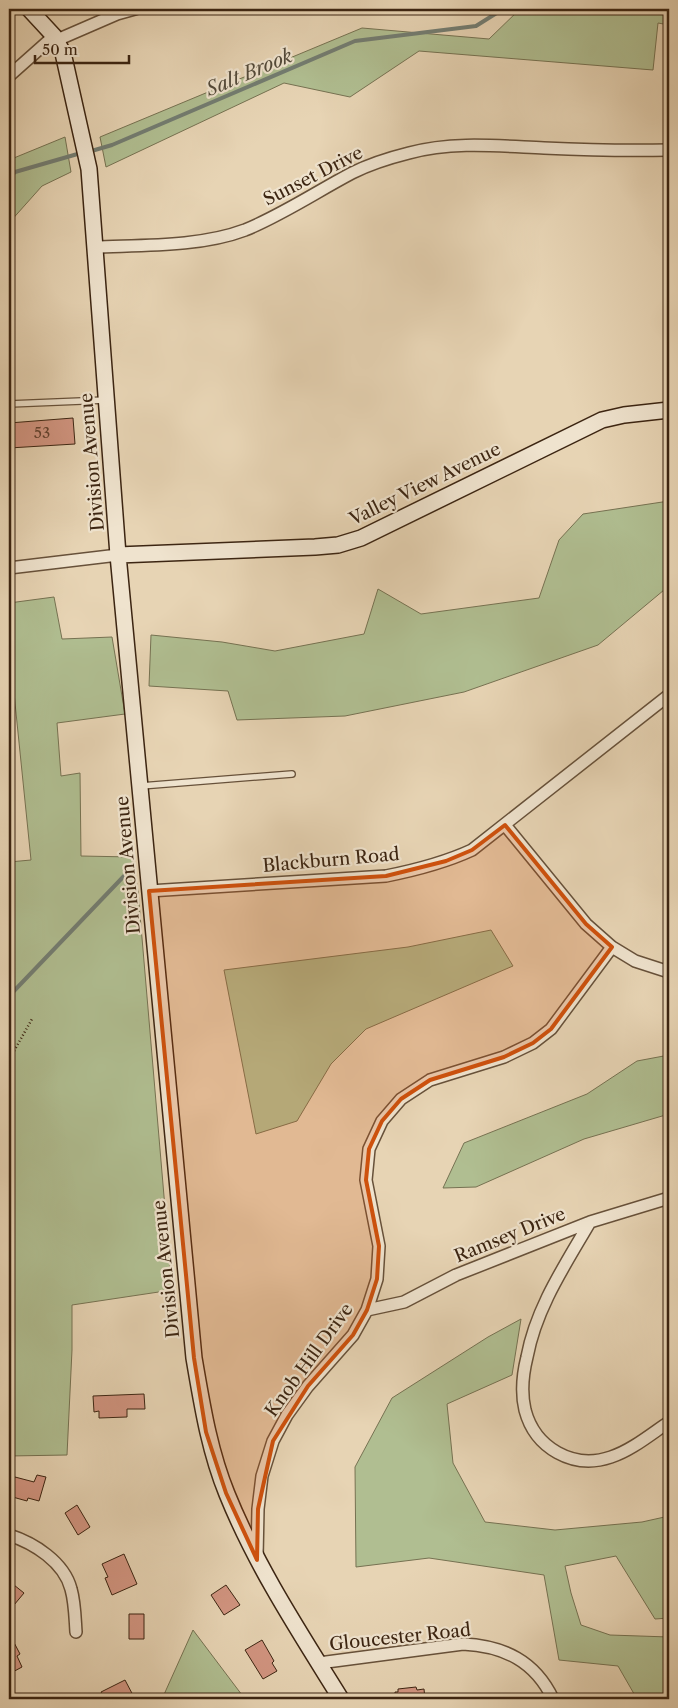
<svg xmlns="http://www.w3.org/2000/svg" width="678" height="1708" font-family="'Libre Caslon Text',serif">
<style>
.green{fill:#b0be91;stroke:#767252}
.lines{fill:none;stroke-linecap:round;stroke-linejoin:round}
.stream{stroke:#737d72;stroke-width:4}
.building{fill:#d29581;stroke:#3c2512}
.lane-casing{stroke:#67513a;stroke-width:8}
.street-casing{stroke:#67513a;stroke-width:14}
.secondary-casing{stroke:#3c2512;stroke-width:18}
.path{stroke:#3c2512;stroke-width:2.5;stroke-dasharray:1 2.5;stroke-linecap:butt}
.lane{stroke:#efe3ce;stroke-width:5.5}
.street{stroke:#efe3ce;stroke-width:11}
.secondary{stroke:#efe3ce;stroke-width:15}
.marked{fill:#ce510d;fill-opacity:0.2;stroke:#ce510d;stroke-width:4;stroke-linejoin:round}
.labels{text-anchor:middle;stroke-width:4.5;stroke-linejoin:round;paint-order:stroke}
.number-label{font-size:15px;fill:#62412e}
.street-label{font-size:18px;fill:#3c2512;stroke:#efe3ce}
.water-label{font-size:19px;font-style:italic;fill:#534a3a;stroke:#efe3ce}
</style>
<rect width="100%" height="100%" fill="#e7d4b4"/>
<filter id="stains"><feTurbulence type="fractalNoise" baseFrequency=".004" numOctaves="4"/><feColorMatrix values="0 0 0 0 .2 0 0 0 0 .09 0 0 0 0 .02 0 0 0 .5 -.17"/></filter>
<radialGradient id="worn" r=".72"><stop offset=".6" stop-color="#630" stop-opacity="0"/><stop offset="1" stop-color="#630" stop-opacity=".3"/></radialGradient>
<path class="green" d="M520,9H669V25L658,23L653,70L419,51L350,97L284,83L106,167L100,137L362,28L489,39Z
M65,137L71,172L42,186L9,223V160Z
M669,501V571L664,590L598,645L464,692L345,716L237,720L228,691L149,686L151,635L222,642L275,651L364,634L378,589L421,614L539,598L559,540L583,514Z
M54,597L62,639L112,637L125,714L57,723L61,776L80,773L81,856L132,857L138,891L172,1290L72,1305V1350L67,1455L9,1456V1334L12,1290H9V862L31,860L9,644V603Z
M491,930L513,966L366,1029L331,1064L297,1121L256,1134L224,970L408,947Z
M669,1055V1114L584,1139L476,1187L443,1188L464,1143L587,1094L637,1061Z
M521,1319L512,1375L447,1404L453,1463L485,1522L555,1530L642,1522L669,1516V1618L655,1619L616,1556L565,1566L571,1593L581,1625L610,1635L669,1637V1699H637L618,1666L559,1660L544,1575L429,1558L356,1567L355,1467L392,1398L488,1337Z
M193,1630L245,1699H162Z"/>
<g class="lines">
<path class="stream" d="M88,152L112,145L355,41L476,26L503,9
M9,178L15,172L81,153
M13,992L124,876"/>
</g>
<path class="building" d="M73,418L75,444L9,448V423Z
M144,1394L145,1409H127V1417L99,1418V1411L94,1412L93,1396Z
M37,1475L46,1477L39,1501L28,1498L27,1501L9,1496L15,1477L34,1482Z
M77,1505L90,1527L78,1535L65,1513Z
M124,1554L137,1584L112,1595L105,1578L108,1577L102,1564Z
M9,1581L24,1593L9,1611Z
M226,1585L240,1605L224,1615L211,1595Z
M129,1614H144V1639H129Z
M9,1633L20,1654L17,1656L22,1667L9,1674Z
M262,1640L274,1661L272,1663L277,1671L263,1679L245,1650Z
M125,1680L135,1699H105L101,1692Z
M416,1687L417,1690L424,1689L425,1699H395V1692H398V1689Z"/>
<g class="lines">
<defs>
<path id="lane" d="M9,404L106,400
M141,786L292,774"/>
<path id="street" d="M57,40L117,14L135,9
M9,76L54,36
M95,247C142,245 200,247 245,230C282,215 316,192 352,173C370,164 389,158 409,153C453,141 499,146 544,148C586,150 627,151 669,150
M9,568L118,555
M505,825L586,924L612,947L635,961L669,972
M149,891L386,876C416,870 444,863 472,850L669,695
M590,1222C565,1265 536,1308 527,1357C523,1373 521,1393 525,1410C535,1448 573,1470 611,1457C632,1450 651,1434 669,1422
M367,1310L404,1302L456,1275L590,1222L669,1198
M9,1535C34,1543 64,1562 71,1589C75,1603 75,1618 76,1632
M257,1558L258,1509L262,1476L273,1441L287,1415L308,1386L353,1335L367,1310L377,1279L379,1246L366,1180L369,1149L382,1121L401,1099L430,1080L504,1057L533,1043L551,1029L612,947
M319,1663L463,1644C504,1646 535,1661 553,1699"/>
<path id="secondary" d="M29,9L54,36L63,53L89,169L118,555L194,1358C202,1404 209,1450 227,1494C256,1566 300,1633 341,1699
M118,555L315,547L338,545L361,538L602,420L624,415L669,410"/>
</defs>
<use href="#lane" class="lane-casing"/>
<use href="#street" class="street-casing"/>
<use href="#secondary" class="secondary-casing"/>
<path class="path" d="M9,1060L32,1019"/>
<use href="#lane" class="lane"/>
<use href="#street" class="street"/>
<use href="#secondary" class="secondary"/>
</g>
<path class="marked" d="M505,825L586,924L612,947L551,1029L533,1043L504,1057L430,1080L401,1099L382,1121L369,1149L366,1180L379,1246L377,1279L367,1310L353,1335L308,1386L273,1441L258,1509L257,1560L226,1493L206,1432L194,1358L149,891L386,876L446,861L472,850Z"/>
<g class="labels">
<g class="number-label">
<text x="42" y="438">53</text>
</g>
<g class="street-label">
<text transform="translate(313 176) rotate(-27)" y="6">Sunset Drive</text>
<text transform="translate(92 462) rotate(-95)" y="6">Division Avenue</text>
<text transform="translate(425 484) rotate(-26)" y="6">Valley View Avenue</text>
<text transform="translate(331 860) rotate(-5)" y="6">Blackburn Road</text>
<text transform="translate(128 865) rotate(-95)" y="6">Division Avenue</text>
<text transform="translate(510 1235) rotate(-22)" y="6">Ramsey Drive</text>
<text transform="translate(166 1269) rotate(-96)" y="6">Division Avenue</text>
<text transform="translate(309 1360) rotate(-54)" y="6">Knob Hill Drive</text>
<text transform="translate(400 1637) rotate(-6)" y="6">Gloucester Road</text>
</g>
<g class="water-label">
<text transform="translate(249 72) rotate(-23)" y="7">Salt Brook</text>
</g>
</g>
<rect width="678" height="1708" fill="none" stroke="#e7d4b4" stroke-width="30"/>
<rect x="10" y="10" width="658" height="1688" fill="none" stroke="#3c2512" stroke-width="2.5"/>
<rect x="15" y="15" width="648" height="1678" fill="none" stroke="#3c2512"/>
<path d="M35 55v8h94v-8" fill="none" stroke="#3c2512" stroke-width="2.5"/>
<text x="42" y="55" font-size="15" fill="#3c2512" stroke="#efe3ce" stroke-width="4" paint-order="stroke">50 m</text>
<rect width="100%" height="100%" filter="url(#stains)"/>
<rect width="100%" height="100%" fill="url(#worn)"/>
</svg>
